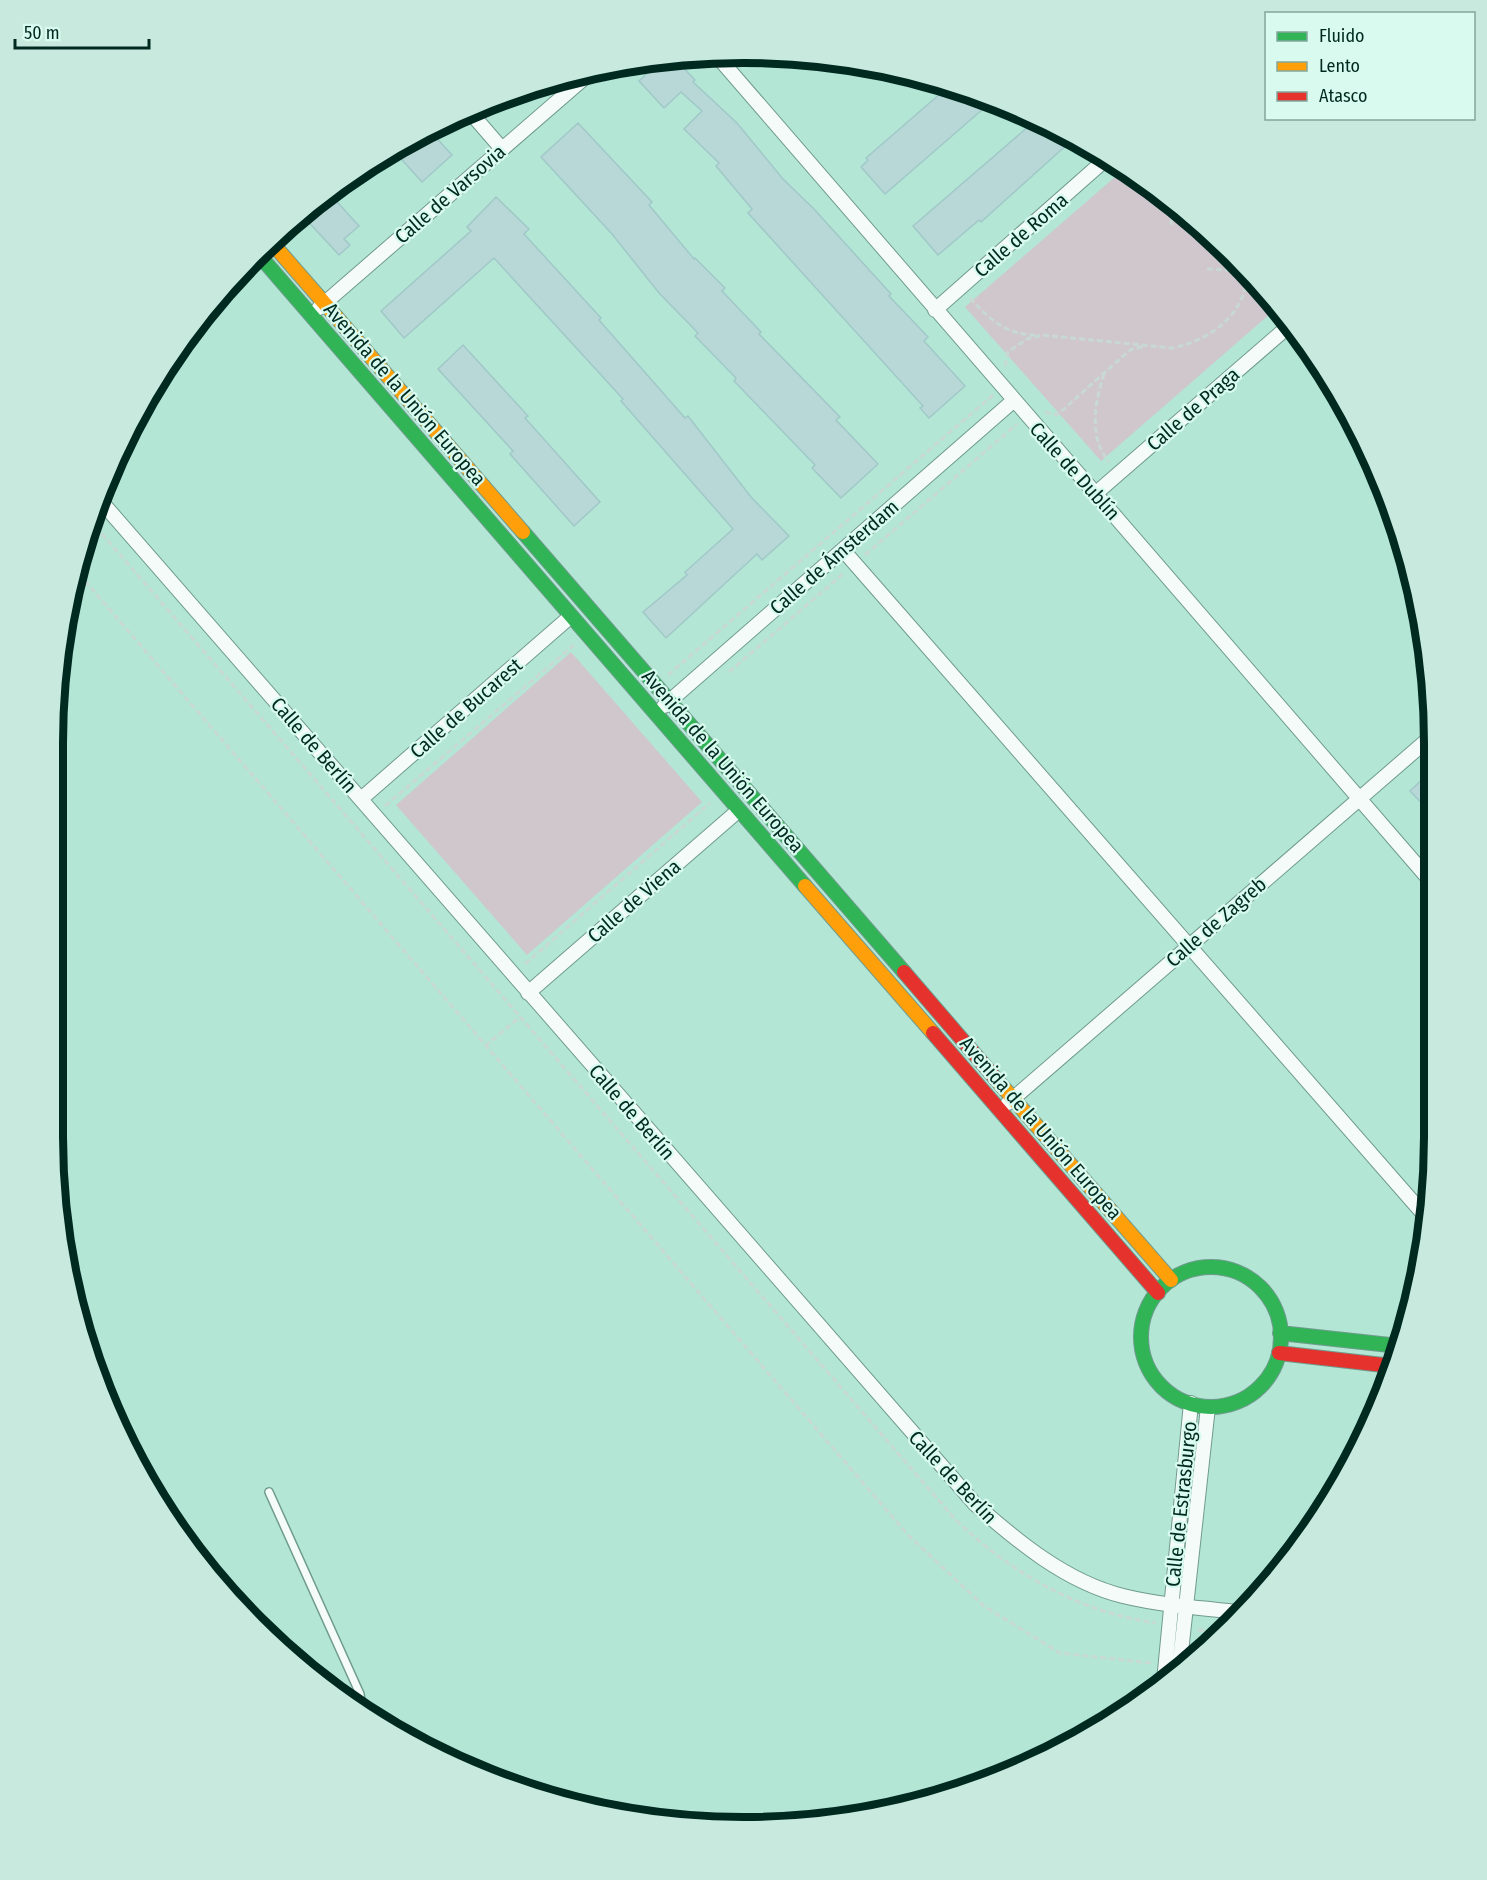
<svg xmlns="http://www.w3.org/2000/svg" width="1487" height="1880" font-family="'Fira Sans Condensed',sans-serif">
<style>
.green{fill:#d0c7cd}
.building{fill:#b7d8d6;stroke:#a1c8c8;stroke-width:1.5}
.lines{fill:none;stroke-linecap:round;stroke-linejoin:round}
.lane-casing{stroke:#709b8f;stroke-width:10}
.street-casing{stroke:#709b8f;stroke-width:16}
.fast-casing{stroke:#709b8f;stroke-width:16}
.slow-casing{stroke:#709b8f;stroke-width:16}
.jam-casing{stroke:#709b8f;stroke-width:16}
.path{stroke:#c8d8d3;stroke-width:3;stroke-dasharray:6 3;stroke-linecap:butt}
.lane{stroke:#f4fbf9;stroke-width:7}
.street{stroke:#f4fbf9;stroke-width:14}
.fast{stroke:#30b455;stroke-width:14}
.slow{stroke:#ff9f0a;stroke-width:14}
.jam{stroke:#e5322d;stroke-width:14}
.labels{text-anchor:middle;stroke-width:4.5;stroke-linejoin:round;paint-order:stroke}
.street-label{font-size:20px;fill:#002a20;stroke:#d9fbef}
.rim{fill:none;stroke:#002a20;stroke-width:8}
</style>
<rect width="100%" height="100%" fill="#b3e6d5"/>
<path class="green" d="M1123,170L1164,196L1263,288L1277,308L1101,461L965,307Z
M571,652L702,802L527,955L396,805Z"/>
<path class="building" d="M663,58H674L695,80L693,82L737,123L783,179L814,209L891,294L889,296L928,337L924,341L965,386L929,418L920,408L923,406L748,213L752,209L716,166L719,163L684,129L702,111L681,92L664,108L639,81Z
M949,86L991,102L885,194L861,167L868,160L866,158Z
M1037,119L1075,140L1061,150L981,222L979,220L938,255L913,226Z
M578,123L652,202L649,205L694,259L695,258L725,288L722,291L761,332L759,334L840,417L836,420L878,464L841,498L812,468L815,465L734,381L736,378L695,336L698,333L659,293L612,234L541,157Z
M430,131L452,155L422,182L392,149Z
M328,192L359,226L344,239L350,245L339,255L302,215Z
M496,197L529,229L524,234L601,318L599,320L685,418L688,416L751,497L789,536L762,560L757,554L666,638L643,612L687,575L685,572L733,529L621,401L623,399L494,258L404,338L381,311L471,231L467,227Z
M463,345L528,416L525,418L600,502L574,526L510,454L513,451L438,369Z
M1433,769V815L1410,791Z"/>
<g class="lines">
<defs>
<path id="lane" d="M269,1492L360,1694L362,1707"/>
<path id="street" d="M717,56L1434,885
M470,112L502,149
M319,308L590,73
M935,310L1106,159
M1095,494L1290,325
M99,499L975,1504C1017,1541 1066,1582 1123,1596C1160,1605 1200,1608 1238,1612
M843,550L1427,1218
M664,706L1013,401
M361,799L571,616
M528,993L739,810
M1008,1103L1433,735
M1179,1670L1208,1407
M1164,1681L1191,1403"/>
<path id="fast" d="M259,255L805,886
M523,532L904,972
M1141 1337a70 70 0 1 1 140 0a70 70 0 1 1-140 0Z
M1280,1333L1399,1346"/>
<path id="slow" d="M272,243L523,532
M805,886L933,1033
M996,1079L1171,1280"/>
<path id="jam" d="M904,972L996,1079
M933,1033L1158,1293
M1279,1353L1392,1366"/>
</defs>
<use href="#lane" class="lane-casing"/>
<use href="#street" class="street-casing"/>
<use href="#fast" class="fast-casing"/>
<use href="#slow" class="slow-casing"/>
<use href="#jam" class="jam-casing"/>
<path class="path" d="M1171,225L1173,203
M1235,261L1236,271
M1207,269L1245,271
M970,298C988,318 1006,335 1035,335
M1005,366L1008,352L1027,339L1042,335L1172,348C1209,341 1247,314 1247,273
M1104,374C1095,402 1088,437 1109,462
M1045,412L1057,415L1130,350L1142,347
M90,520L954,1518C1009,1572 1078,1612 1156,1623
M865,555L1017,424
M79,574L908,1535L984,1606L1060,1653L1152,1663
M729,672L844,573
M668,675L993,395
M385,806L574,645
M525,964L710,803
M485,1046L520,1017
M1198,1630L1220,1632"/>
<use href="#lane" class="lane"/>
<use href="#street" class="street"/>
<use href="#fast" class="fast"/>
<use href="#slow" class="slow"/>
<use href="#jam" class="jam"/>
</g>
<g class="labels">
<g class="street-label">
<text transform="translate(450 194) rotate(-41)" y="7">Calle de Varsovia</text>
<text transform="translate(1021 235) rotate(-41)" y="7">Calle de Roma</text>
<text transform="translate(405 394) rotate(49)" y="7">Avenida de la Unión Europea</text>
<text transform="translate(1193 409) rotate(-41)" y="7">Calle de Praga</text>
<text transform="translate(1075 471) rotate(48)" y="7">Calle de Dublín</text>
<text transform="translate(834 557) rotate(-41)" y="7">Calle de Ámsterdam</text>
<text transform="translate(466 708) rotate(-41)" y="7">Calle de Bucarest</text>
<text transform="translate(314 745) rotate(49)" y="7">Calle de Berlín</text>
<text transform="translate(723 761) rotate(49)" y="7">Avenida de la Unión Europea</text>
<text transform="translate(634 901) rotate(-41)" y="7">Calle de Viena</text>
<text transform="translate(1216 922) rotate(-41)" y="7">Calle de Zagreb</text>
<text transform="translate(632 1112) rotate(49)" y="7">Calle de Berlín</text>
<text transform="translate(1041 1128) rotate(49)" y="7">Avenida de la Unión Europea</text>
<text transform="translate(953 1477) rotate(47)" y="7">Calle de Berlín</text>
<text transform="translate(1181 1504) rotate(-84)" y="7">Calle de Estrasburgo</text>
</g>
</g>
<path d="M0 0H1487V1880H0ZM743 63H744A680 680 0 0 1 1424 743V1137A680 680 0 0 1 744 1817H743A680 680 0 0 1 63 1137V743A680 680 0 0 1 743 63Z" fill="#c8eade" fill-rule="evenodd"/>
<path class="rim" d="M743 63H744A680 680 0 0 1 1424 743V1137A680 680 0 0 1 744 1817H743A680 680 0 0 1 63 1137V743A680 680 0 0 1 743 63Z"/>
<rect x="1265" y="12" width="210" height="108" fill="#d9fbef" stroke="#82a79c" stroke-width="1.5"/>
<rect x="1277" y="32" width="30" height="9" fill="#30b455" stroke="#82a79c" stroke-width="1.5"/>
<text x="1319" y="42" font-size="18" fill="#002a20">Fluido</text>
<rect x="1277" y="62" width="30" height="9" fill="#ff9f0a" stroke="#82a79c" stroke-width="1.5"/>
<text x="1319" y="72" font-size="18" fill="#002a20">Lento</text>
<rect x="1277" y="92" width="30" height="9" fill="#e5322d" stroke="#82a79c" stroke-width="1.5"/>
<text x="1319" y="102" font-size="18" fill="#002a20">Atasco</text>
<path d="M15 39v9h134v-9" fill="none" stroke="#002a20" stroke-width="3"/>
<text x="24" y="39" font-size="18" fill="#002a20" stroke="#d9fbef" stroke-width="4.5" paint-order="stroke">50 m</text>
</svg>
